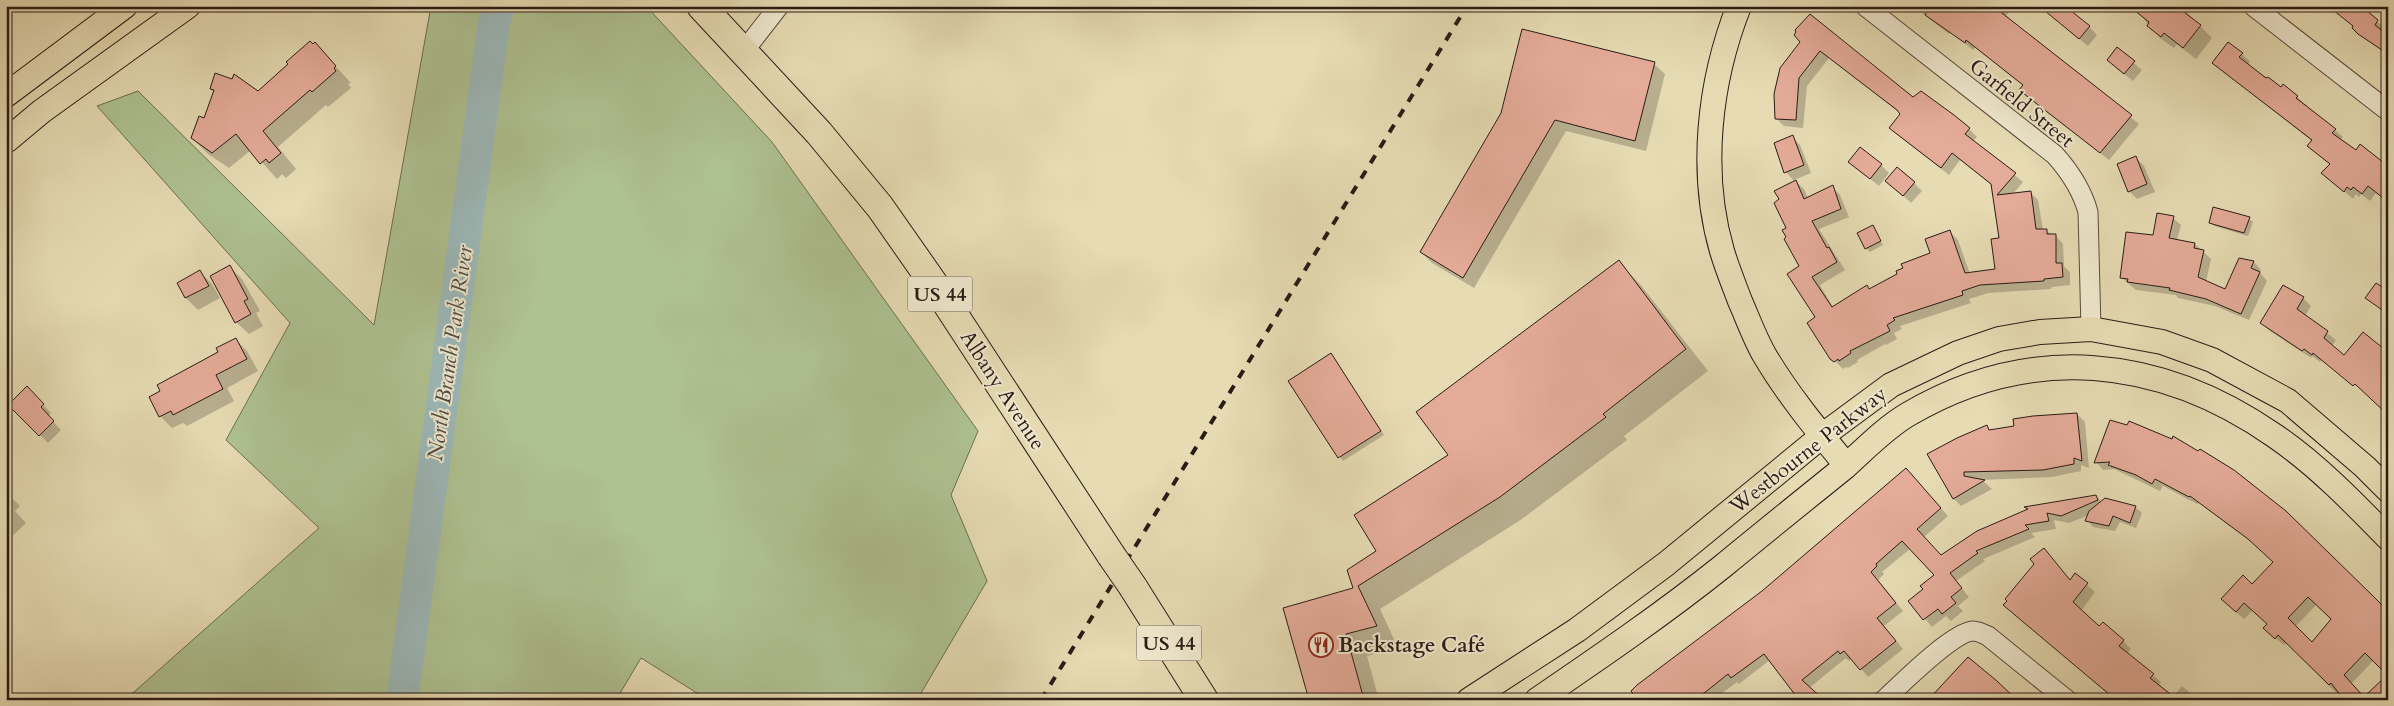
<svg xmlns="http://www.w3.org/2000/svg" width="2394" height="706" font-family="Cardo,serif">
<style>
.green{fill:#aec191;stroke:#6c6e53}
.shadow{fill:#0003;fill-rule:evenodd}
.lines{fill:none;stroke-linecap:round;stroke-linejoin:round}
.river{stroke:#9cb8b8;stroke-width:32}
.building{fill:#e4ab98;stroke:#2b1b15;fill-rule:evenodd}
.minor-casing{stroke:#5a4b3c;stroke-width:21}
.major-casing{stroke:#2b1b15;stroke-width:26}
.highway-casing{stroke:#2b1b15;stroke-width:30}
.minor{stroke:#efe8ce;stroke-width:19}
.major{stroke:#e6dbb3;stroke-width:24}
.highway{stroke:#e6dbb3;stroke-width:28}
.rail{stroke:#2b1b15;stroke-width:4;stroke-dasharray:9 9;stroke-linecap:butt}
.highway-bridge-casing{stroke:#2b1b15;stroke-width:30;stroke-linecap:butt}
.highway-bridge{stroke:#e6dbb3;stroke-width:28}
.labels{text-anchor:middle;stroke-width:4;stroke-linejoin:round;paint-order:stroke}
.shield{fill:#efe8ce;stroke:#66584c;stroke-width:1}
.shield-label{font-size:20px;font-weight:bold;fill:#2b1b15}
.street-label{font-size:21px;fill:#2b1b15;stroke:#efe8ce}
.poi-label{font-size:21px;font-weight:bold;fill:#2b1b15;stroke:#efe8ce;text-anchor:start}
.water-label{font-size:22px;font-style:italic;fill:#4d4a46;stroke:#efe8ce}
</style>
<rect width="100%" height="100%" fill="#e6dbb3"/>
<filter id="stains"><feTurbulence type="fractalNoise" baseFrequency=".004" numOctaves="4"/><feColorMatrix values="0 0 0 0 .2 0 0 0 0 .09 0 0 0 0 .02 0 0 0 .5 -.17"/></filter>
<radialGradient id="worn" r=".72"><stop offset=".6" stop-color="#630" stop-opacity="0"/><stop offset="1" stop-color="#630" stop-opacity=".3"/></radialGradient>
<path class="green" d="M431,6H646L772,142L978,431L951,495L987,581L917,700H708L641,658L616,700H125L319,528L226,440L290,323L97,106L138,91L374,325Z"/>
<path class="shadow" d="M1913,6H2014L2005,17L2139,124L2109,160L2029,98L2021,90L2024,86L1975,47L1973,50L1951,32L1949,34Z
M2040,6L2089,27L2097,35L2088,46Z
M2164,6H2180L2212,38L2196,59L2177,44L2174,48L2160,38L2138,12Z
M2359,6L2386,29L2383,32L2388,36V55L2361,36L2354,27L2331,7Z
M1795,35L1969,129L1977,137L1973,141L2023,182L2012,195L2030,192L2038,200L2043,230L2055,235L2063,244L2064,266L2070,272V285L2052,287L2051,289L1988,293L1969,299L1971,303L1900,326L1902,329L1894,333L1897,339L1886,345L1885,344L1857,360L1858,362L1848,368L1846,367L1843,369L1835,361L1788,238L1787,228L1795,182L1786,172L1792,137L1800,145L1811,173L1794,180L1804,189L1808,198L1832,187L1840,195L1849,217L1819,229L1845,270L1820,285L1833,307L1870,290L1932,254L1950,232L1958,240L1970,274L1997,270L2000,240L1993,186L1960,160L1949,175L1899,136L1891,128L1901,114L1829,58L1807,86L1803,128L1784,126L1776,118L1801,42Z
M315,44L351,83L348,84L351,88L328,107L326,105L278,147L296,169L286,178L282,174L277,179L251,150L229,168L208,154L192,138L205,119L214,92L211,89L258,92Z
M2117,49L2142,70L2133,81L2116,68Z
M2242,54L2250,62L2247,65L2297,97L2343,137L2340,140L2388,173V202L2376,193L2370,201L2361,194L2359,197L2356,194L2353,199L2323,173L2331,165L2308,146L2312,141L2213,63Z
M1654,64L1665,74L1646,151L1566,131L1474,288L1432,263L1421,252L1502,113Z
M2136,158L2144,166L2155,192L2137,199L2129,191Z
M1850,162L1881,165L1889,173L1879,186Z
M1914,183L1922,191L1911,203L1895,188Z
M2173,218L2181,225L2177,240L2195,244L2211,259L2206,282L2225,291L2239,259L2254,262L2261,270L2260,273L2267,281L2249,320L2215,306L2178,298L2176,295L2136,290L2122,278L2154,237Z
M2249,219L2253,222L2248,236L2214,226L2210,222Z
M1872,226L1883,245L1870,252L1866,248Z
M1618,262L1640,284L1708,371L1624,436L1627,440L1522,519L1380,609L1398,648L1367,656L1379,700H1310L1354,589L1378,552L1450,456Z
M230,267L242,279L260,311L256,313L263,326L249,334L236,322Z
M200,272L212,284L220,298L198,310L186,298L178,283Z
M2303,298L2311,306L2305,316L2336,340L2320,362L2312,356L2311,358L2270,331L2262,323Z
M235,339L247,351L258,371L227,388L234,401L187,426L183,423L172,428L160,416L162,392L220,353Z
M1331,355L1384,435L1343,461L1290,381Z
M27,388L51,413L48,416L61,430L48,443L10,405Z
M2077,414L2085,422L2089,468L2081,465V471L2052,477L1982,480L1992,489L1961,506L1953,498L1929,455L1987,427L1991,431Z
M2172,441L2374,660L2351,684L2366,700H2343L2287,642L2284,645L2273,636L2268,624L2253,610L2244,619L2230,607L2275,562L2257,546L2199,503L2197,504L2163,486L2160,491L2114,469L2103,470L2096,462ZM2317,604L2333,619L2312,643L2295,627Z
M1914,478L1948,516L1924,537L1941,556L2029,510L2026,508L2096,496L2102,502L2135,507L2142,513L2136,528L2120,522L2115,531L2093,527L2087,520L2089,515L2069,523L2054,520L2056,529L2031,533L2035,537L1983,559L1985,561L1956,581L1969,597L1958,606L1963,611L1951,621L1946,616L1932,627L1910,601L1925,590L1936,575L1911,548L1882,572L1884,574L1878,580L1903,611L1884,626L1903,649L1868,677L1852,658L1849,661L1846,658L1809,688L1822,700H1795L1798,696L1770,660L1739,684L1737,682L1713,700H1627Z
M6,492L20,506L15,511L26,523L6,542Z
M2052,558L2071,581L2076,575L2095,592L2081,611L2099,627L2103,623L2123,641L2131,649L2127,654L2161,682L2158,686L2173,697L2182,686L2199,700H2116L2013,613Z
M1752,696L1756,700H1747Z"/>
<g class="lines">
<path class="river" d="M402,700L494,22L499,6"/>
</g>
<path class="building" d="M1931,6H1993L2132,115L2100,153L2019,90L2023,85L1966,40L1965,43L1925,15Z
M2039,6H2065L2090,26L2079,39Z
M2129,6H2176L2201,25L2183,48L2164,33L2161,37L2147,26L2149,22Z
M2328,6H2361L2378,20L2375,25L2388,35V54L2358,34L2352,28L2353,26Z
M1810,14L1913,97L1921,91L1954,115L1970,128L1965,134L2016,173L1997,195L2031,191L2036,229H2047V234H2056V263H2062L2063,277L2044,279V281L1980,285L1962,291L1963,295L1893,318L1895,320L1887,325L1890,331L1850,351L1851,353L1839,361L1838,359L1834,362L1830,359L1807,323L1815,317L1787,274L1799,266L1784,239L1786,237L1782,230L1786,228L1774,203L1779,199L1774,191L1796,180L1804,199L1833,185L1841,209L1812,221L1827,248L1829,247L1837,262L1812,277L1832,307L1867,285L1869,289L1897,274L1896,271L1903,268L1901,264L1930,253L1925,239L1950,230L1965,273L1995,269L1991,239L1999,238L1991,184L1952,153L1941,168L1889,128L1900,114L1897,110L1820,51L1799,78L1796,120L1775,119L1774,94L1780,68L1800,42L1794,35L1796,32L1795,30Z
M1522,29L1655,62L1635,141L1555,120L1463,278L1420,252L1501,113Z
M310,41L313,44L315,42L336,66L334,68L336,71L312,92L310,90L263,131L281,153L269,163L266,159L260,164L236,134L212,153L191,138L199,116L204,118L214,90L210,89L215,73L232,79L234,74L258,91L288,64L286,62Z
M2228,42L2243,53L2239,57L2266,78L2268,77L2281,87L2283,84L2298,96L2296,98L2336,129L2332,133L2356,150L2360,144L2388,166V202L2368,186L2362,194L2353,187L2351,190L2347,187L2344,192L2321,173L2330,164L2307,146L2312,140L2212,63Z
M2117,47L2135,61L2124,74L2107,60Z
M1793,135L1804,165L1784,173L1774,143Z
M1860,147L1882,164L1870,179L1848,162Z
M2136,156L2147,184L2128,192L2117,164Z
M1897,167L1915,182L1903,196L1885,181Z
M2213,207L2250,217L2244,233L2209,223Z
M2157,213L2174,216L2169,238L2195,243L2194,248L2204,250L2198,277L2225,289L2239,258L2254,261L2251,268L2260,272L2241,314L2206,299L2169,290L2170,288L2127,282L2128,279L2120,278L2126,232L2153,235Z
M1873,225L1881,241L1865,249L1857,233Z
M1619,260L1686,349L1603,414L1606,417L1500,497L1358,586L1377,626L1346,634L1363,696L1351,700H1309L1283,608L1353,588L1347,570L1376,551L1354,515L1448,455L1416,412Z
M230,265L248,299L244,301L251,314L235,323L210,276Z
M200,270L209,286L185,298L177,283Z
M2376,283L2388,291V314L2365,298Z
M2283,285L2304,297L2297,309L2328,331L2324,338L2344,355L2363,332L2388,352V415L2355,384L2353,386L2313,353L2312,355L2304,349L2302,351L2260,323Z
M236,338L247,359L216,375L223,389L173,415L171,411L159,417L149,397L160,391L157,385L218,352L216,348Z
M1331,353L1381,431L1338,458L1288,381Z
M27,386L44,404L41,407L54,421L39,436L8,405Z
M2077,413L2082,461L2074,458V464L2043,470L1964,472V476L1985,480L1953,499L1927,454L1957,438L1987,425L1989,430L2014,426L2013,419L2033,416Z
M2110,420L2127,425L2129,421L2172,439L2173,436L2198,451L2200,449L2234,470L2286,511L2374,597L2388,611V700H2344L2331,683L2329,685L2278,635L2275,639L2263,628L2267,624L2244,603L2236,612L2221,599L2243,575L2252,584L2273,562L2248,539L2190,496L2189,497L2155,479L2152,484L2136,475L2108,465L2110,462L2094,463ZM2308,597L2331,619L2312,642L2288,618ZM2365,653L2387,675L2364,697L2344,675Z
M1906,468L1941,508L1917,529L1941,555L1977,531L2028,509L2024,507L2096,495L2098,500L2061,516L2047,513L2049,521L2025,525L2029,529L1976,551L1978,553L1950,573L1962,588L1951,597L1956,603L1942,614L1938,609L1923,620L1908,601L1923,589L1920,586L1934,575L1902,541L1876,564L1877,566L1871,572L1896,603L1877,618L1896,641L1860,670L1844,651L1840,654L1838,651L1802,680L1824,700H1799L1764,654L1731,678L1728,674L1703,694L1707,700H1637L1631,691L1637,685L1762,591Z
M2105,498L2136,506L2130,523L2113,516L2109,526L2085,521L2089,511Z
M2044,548L2070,580L2075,573L2088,583L2073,602L2099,626L2103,622L2124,640L2119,646L2154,674L2150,678L2178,700H2116L2003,605L2007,601L2005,599L2034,564L2030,559Z
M1968,657L1997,681L2017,700H1928Z"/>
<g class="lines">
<defs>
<path id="minor" d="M1865,6L2055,155C2071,173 2082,190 2088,212L2091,329
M2253,6L2388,111
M744,51L779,6
M1884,700C1901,684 1953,632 1973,631C1978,631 1984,634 1988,636L2067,700"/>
<path id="major" d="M1739,6C1709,82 1699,172 1722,251C1727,268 1734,285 1740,301C1748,319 1755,339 1765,356C1788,395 1818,431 1846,465
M6,95L125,6
M6,141L42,111L188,6
M1469,700L1577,630L1666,564L1822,436L1891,385L1958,353L1999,339L2040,332L2091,329L2162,342L2212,360L2288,401L2365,467L2388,490
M1537,700C1600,657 1663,614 1723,566C1763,533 1804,500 1845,467C1865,449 1884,429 1907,415C2030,342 2160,356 2275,436C2316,464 2353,502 2388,538"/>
<path id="highway" d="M701,6L819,133L880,207L936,287L1111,555
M1133,587L1204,700"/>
</defs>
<use href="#minor" class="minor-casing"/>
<use href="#major" class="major-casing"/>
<use href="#highway" class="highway-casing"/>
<use href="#minor" class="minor"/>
<use href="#major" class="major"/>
<use href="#highway" class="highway"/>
<path class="rail" d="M1041,700L1467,6"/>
<defs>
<path id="highway-bridge" d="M1111,555L1133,587"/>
</defs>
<use href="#highway-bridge" class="highway-bridge-casing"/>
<use href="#highway-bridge" class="highway-bridge"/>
</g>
<defs>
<symbol id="restaurant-ring" viewBox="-11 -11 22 22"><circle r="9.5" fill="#efe8ce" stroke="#8f2418" stroke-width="1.5"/><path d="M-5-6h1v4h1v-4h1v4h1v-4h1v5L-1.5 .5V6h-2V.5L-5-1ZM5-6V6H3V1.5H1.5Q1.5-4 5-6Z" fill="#8f2418"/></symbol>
</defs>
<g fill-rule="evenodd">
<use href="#restaurant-ring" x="1307" y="631" width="28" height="28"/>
</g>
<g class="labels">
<g class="shield">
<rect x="907.5" y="276.5" width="65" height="35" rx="4"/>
<rect x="1136.5" y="625.5" width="65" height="35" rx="4"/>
</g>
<g class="shield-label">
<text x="940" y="301">US 44</text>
<text x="1169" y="650">US 44</text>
</g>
<g class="street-label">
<text transform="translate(2022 103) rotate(39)" y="7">Garfield Street</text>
<text transform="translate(1003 390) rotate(57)" y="7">Albany Avenue</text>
<text transform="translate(1808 450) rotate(-38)" y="7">Westbourne Parkway</text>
</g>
<g class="poi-label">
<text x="1338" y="652">Backstage Café</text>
</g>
<g class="water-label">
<text transform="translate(449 353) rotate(-82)" y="8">North Branch Park River</text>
</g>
</g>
<rect width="2394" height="706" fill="none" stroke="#e6dbb3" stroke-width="25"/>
<rect x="8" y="8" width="2379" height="691" fill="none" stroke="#2b1b15" stroke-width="2.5"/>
<rect x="12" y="12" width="2369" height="681" fill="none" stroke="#2b1b15"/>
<rect width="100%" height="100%" filter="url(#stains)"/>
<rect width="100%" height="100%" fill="url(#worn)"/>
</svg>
